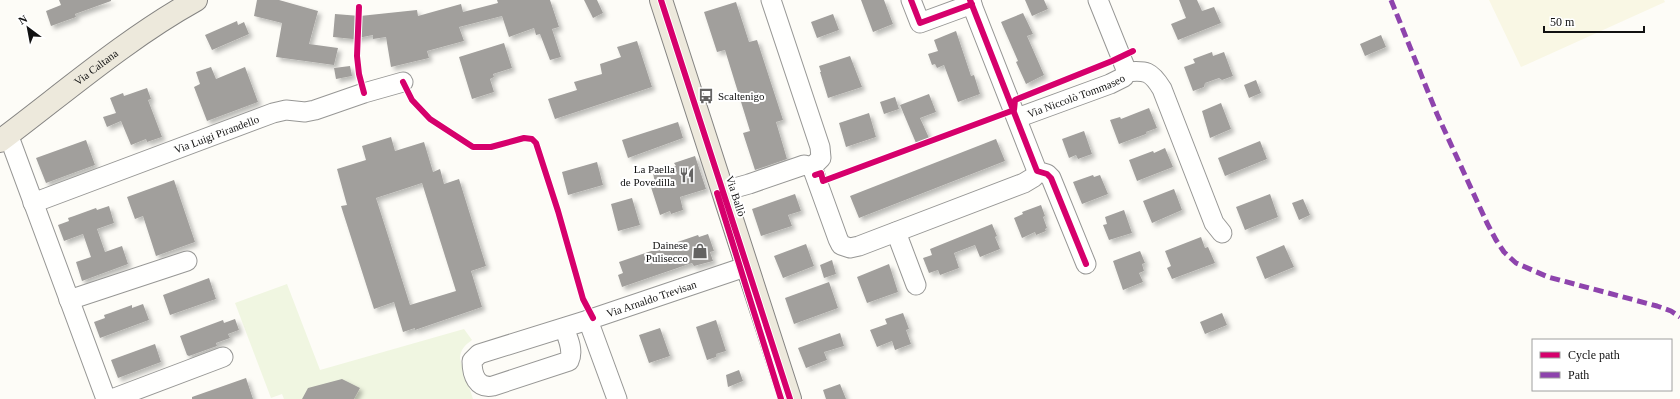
<svg xmlns="http://www.w3.org/2000/svg" width="1680" height="399" font-family="'Times New Roman',serif">
<style>
.farmland{fill:#f9f7e4}
.pitch{fill:#f0f6e1}
.building{fill:#a19f9c;fill-rule:evenodd;filter:url(#shadow)}
.lines{fill:none;stroke-linecap:round;stroke-linejoin:round}
.minor-casing{stroke:#979795;stroke-width:21}
.major-casing{stroke:#858482;stroke-width:24}
.minor{stroke:#fffffe;stroke-width:19}
.major{stroke:#ede9dc;stroke-width:22}
.quiet{stroke:#8e44ad;stroke-width:5;stroke-dasharray:10 5;stroke-linecap:butt}
.cycleway-casing{stroke:#fff;stroke-width:8}
.cycleway{stroke:#d6006c;stroke-width:6}
.labels{text-anchor:middle;stroke-width:4;stroke-linejoin:round;paint-order:stroke}
.street-label{font-size:11px;fill:#111;stroke:#fff}
.poi-label{font-size:11px;fill:#111;stroke:#fff;text-anchor:end}
</style>
<defs>
<filter id="shadow"><feDropShadow dx="3.5" dy="3.5" stdDeviation="2" flood-color="#0004"/></filter>
</defs>
<rect width="100%" height="100%" fill="#fdfcf7"/>
<path class="farmland" d="M1489,0H1664L1665,2L1521,67Z"/>
<path class="pitch" d="M287,284L320,370L464,329L472,340C465,345 460,350 460,359L473,399H284L282,394L271,398L235,303Z"/>
<path class="building" d="M59,0H111V1L75,14L76,17L51,26L46,11L61,5Z
M257,0H279L318,11L309,44L338,48L334,65L276,57L282,23L254,16Z
M497,0H550L559,27L552,29L561,57L550,60L540,34L536,35L534,28L509,37L502,16L459,27L464,41L427,51L429,58L391,67L386,37L373,39V35L353,39L333,37L335,14L360,16L417,10L418,16L461,4L463,12L498,3Z
M584,0H597L603,13L593,18Z
M861,0H884L893,24L873,32Z
M1025,0H1044L1048,9L1032,16Z
M1179,0H1197L1202,11L1214,7L1221,23L1178,40L1171,24L1186,18Z
M736,2L749,42L757,40L783,120L776,122L787,159L755,170L743,133L750,131L725,50L717,52L704,12Z
M1023,13L1033,34L1027,36L1044,75L1026,84L1016,62L1018,61L1001,22Z
M833,14L839,30L817,38L811,22Z
M237,21L238,25L244,22L249,34L212,50L205,35Z
M956,31L971,76L974,75L980,94L958,102L944,65L937,68L935,64L932,65L928,54L938,51L934,40Z
M1381,35L1386,47L1365,56L1360,44Z
M637,41L652,87L555,119L548,99L577,90L574,82L602,74L600,64L621,57L617,47Z
M504,43L512,68L493,74L494,77L490,79L494,92L472,99L459,57Z
M1212,52L1213,56L1224,52L1233,76L1222,80L1219,78L1205,83L1204,87L1193,91L1184,67L1195,63L1193,59Z
M850,56L862,87L828,98L820,72H821L819,66Z
M350,66L352,76L336,79L334,68Z
M211,67L216,79L245,67L258,102L207,121L194,87L200,84L196,72Z
M1256,80L1261,93L1249,98L1244,85Z
M147,88L151,99L148,100L162,137L147,142L146,139L131,145L121,121L107,127L103,117L116,113L110,98L123,93L124,96Z
M929,94L936,112L920,118L929,138L916,143L900,105Z
M895,97L899,109L884,114L880,102Z
M1221,103L1231,129L1210,138L1202,111Z
M1149,108L1157,128L1146,132V134L1119,144L1110,120L1120,117L1121,119Z
M869,113L876,137L846,147L839,123Z
M678,122L683,138L628,158L622,140Z
M1084,131L1092,154L1078,159L1076,155L1069,158L1062,139Z
M391,137L395,151L424,142L433,172L440,169L444,184L459,179L486,266L471,271L482,307L415,330V328L403,332L394,302L374,309L341,206L347,205L337,169L366,160L362,146ZM422,183L456,291L410,305L376,198Z
M996,139L1005,161L859,218L850,196Z
M86,140L95,165L46,183L36,158Z
M1260,141L1267,159L1225,176L1218,158Z
M1165,148L1173,167L1137,181L1129,160L1153,151L1154,153Z
M695,156L706,189L680,197L683,210L671,214L670,211L660,215L650,184L655,183L653,173L676,166L674,163Z
M597,162L603,185L568,195L562,172Z
M1093,175L1094,177L1100,175L1108,194L1082,204L1073,182Z
M174,180L195,242L156,256L143,216L135,219L127,197Z
M1174,189L1182,210L1152,223L1143,201Z
M795,194L801,211L788,215L792,226L761,236L752,209Z
M1270,194L1278,217L1245,230L1236,207Z
M632,198L640,225L618,231L611,204Z
M1303,199L1310,215L1299,220L1292,203Z
M1041,205L1045,216L1043,217L1047,228L1045,229L1046,231L1036,235L1035,232L1022,238L1014,218L1023,214L1022,212Z
M109,206L114,223L97,229L105,252L122,246L128,264L82,281L76,262L91,257L83,234L64,241L58,225L69,221L68,218L74,216L96,208L97,210Z
M1124,210L1132,233L1109,240L1103,225L1107,224L1105,217Z
M992,224L997,236L995,237L1000,249L980,257L975,245L954,253L959,268L940,275L938,270L929,273L923,258L932,255L930,249Z
M708,234L714,251L710,252L713,261L694,266L692,263L622,287L618,275L623,273L619,262L698,235L699,237Z
M1201,237L1205,248L1208,247L1215,263L1172,279L1167,268L1171,266L1165,251Z
M806,244L814,266L783,278L774,256Z
M1284,245L1294,267L1265,279L1256,257Z
M1140,251L1145,263L1142,264L1144,271L1139,273L1143,282L1123,290L1113,261Z
M832,260L836,274L824,278L820,265Z
M889,264L898,292L867,303L857,277Z
M209,278L216,299L170,315L163,295Z
M829,282L838,308L794,324L785,298Z
M143,304L149,320L100,338L94,322L105,318L104,315L110,313L132,305V308Z
M903,313L909,329L906,330L911,344L895,350L892,341L877,347L870,330L887,324L885,319Z
M1222,313L1227,325L1205,334L1200,322Z
M235,319L239,330L228,334L230,338L216,343L217,346L189,356L187,355L180,336L223,320L224,323Z
M716,320L726,351L716,354V357L707,360L696,327Z
M660,328L670,356L649,363L639,335Z
M840,333L844,346L824,352L827,360L806,368L798,348Z
M155,344L161,362L118,378L111,360Z
M739,370L743,381L728,387L726,375Z
M246,378L253,399H192V397Z
M342,379L360,388L354,399H302L308,388Z
M840,384L846,399H826L823,390Z"/>
<g class="lines">
<defs>
<g id="minor">
<path d="M771,0L820,147L821,158L812,167"/>
<path d="M911,0L920,23L972,4"/>
<path d="M970,0L1037,171L1047,174L1051,178L1086,264"/>
<path d="M1126,72C1146,70 1151,71 1162,89L1214,223L1222,233"/>
<path id="s1" d="M1017,118L1110,84L1124,77L1126,72L1125,67L1098,0"/>
<path d="M8,134L106,399"/>
<path d="M812,167L838,239L841,245L850,248L859,246L1024,183L1034,177L1037,171"/>
<path d="M724,191L749,184L804,165L812,167"/>
<path id="s2" d="M33,203L273,113L286,110L305,112L315,110L364,93L403,82"/>
<path d="M896,232L916,285"/>
<path d="M69,300L187,261"/>
<path d="M564,328C568,338 574,351 569,361L493,386C477,389 472,375 472,361L479,354L588,320"/>
<path d="M112,399L223,357"/>
<path id="s3" d="M617,399L588,320L748,266"/>
</g>
<g id="major">
<path d="M661,0L790,399"/>
<path id="s4" d="M0,141C64,93 126,39 196,0"/>
</g>
</defs>
<use href="#minor" class="minor-casing"/>
<use href="#major" class="major-casing"/>
<use href="#minor" class="minor"/>
<use href="#major" class="major"/>
<path class="quiet" d="M1391,0L1437,114L1487,223L1496,240L1504,252L1516,263L1548,277L1657,306L1671,311L1680,317"/>
<defs>
<path id="cycleway" d="M661,0L790,399
M911,0L920,23L972,4
M970,0L1037,171L1047,174L1051,178L1086,264
M359,7L357,56L359,74L364,93
M403,82L412,100L430,119L473,147H491L524,138L532,139L536,143L558,211L583,299L593,318
M815,175L821,173L823,181L1014,110L1015,100L1112,61L1133,51
M717,193L781,399"/>
</defs>
<use href="#cycleway" class="cycleway-casing"/>
<use href="#cycleway" class="cycleway"/>
</g>
<defs>
<symbol id="bus-bare" viewBox="-9 -9 18 18"><path d="M-5-6H5V4H4V6H2V4H-2V6H-4V4H-5ZM-3.5-4V0h7V-4ZM-3.5 1.2v1.5H-2V1.2ZM2 1.2v1.5H3.5V1.2Z" fill="#646362" stroke="#fff" stroke-width="2.5" paint-order="stroke"/></symbol>
<symbol id="restaurant-bare" viewBox="-9 -9 18 18"><path d="M-5-6h1v4h1v-4h1v4h1v-4h1v5L-1.5 .5V6h-2V.5L-5-1ZM5-6V6H3V1.5H1.5Q1.5-4 5-6Z" fill="#646362" stroke="#fff" stroke-width="2.5" paint-order="stroke"/></symbol>
<symbol id="shop-bare" viewBox="-9 -9 18 18"><path d="M-5-2.5h2.3a2.7 3.5 0 0 1 5.4 0H5L5.5 6h-11ZM-1.5-2.5h3a1.5 2.3 0 0 0-3 0Z" fill="#646362" stroke="#fff" stroke-width="2.5" paint-order="stroke"/></symbol>
</defs>
<g fill-rule="evenodd">
<use href="#bus-bare" x="695" y="85" width="22" height="22"/>
<use href="#restaurant-bare" x="676" y="164" width="22" height="22"/>
<use href="#shop-bare" x="689" y="240" width="22" height="22"/>
</g>
<g class="labels">
<g class="street-label">
<text dy="4" stroke="none"><textPath href="#s4" startOffset="121">Via Caltana</textPath></text>
<text dy="4" stroke="none"><textPath href="#s1" startOffset="63">Via Niccolò Tommaseo</textPath></text>
<text dy="4" stroke="none"><textPath href="#s2" startOffset="196">Via Luigi Pirandello</textPath></text>
<text transform="translate(736 196) rotate(72)" y="4">Via Ballò</text>
<text dy="4" stroke="none"><textPath href="#s3" startOffset="151">Via Arnaldo Trevisan</textPath></text>
</g>
<g class="poi-label">
<text x="718" y="100" text-anchor="start">Scaltenigo</text>
<text x="675" y="173">La Paella<tspan x="675" dy="13">de Povedilla</tspan></text>
<text x="688" y="249">Dainese<tspan x="688" dy="13">Pulisecco</tspan></text>
</g>
</g>
<rect x="1532" y="339" width="140" height="52" fill="#ffffff" stroke="#a0a0a0"/>
<rect x="1540" y="352" width="20" height="6" fill="#d6006c" stroke="#a0a0a0"/>
<text x="1568" y="359" font-size="12" fill="#111111">Cycle path</text>
<rect x="1540" y="372" width="20" height="6" fill="#8e44ad" stroke="#a0a0a0"/>
<text x="1568" y="379" font-size="12" fill="#111111">Path</text>
<g transform="translate(28 28) rotate(328)" stroke="#ffffff" stroke-width="3" paint-order="stroke">
<path d="M0-3L7 15L0 10L-7 15Z" fill="#111111"/>
<text y="-6" font-size="11" font-weight="bold" text-anchor="middle" fill="#111111">N</text>
</g>
<path d="M1544 26v6h100v-6" fill="none" stroke="#111111" stroke-width="2"/>
<text x="1550" y="26" font-size="12" fill="#111111" stroke="#ffffff" stroke-width="3" paint-order="stroke">50 m</text>
</svg>
